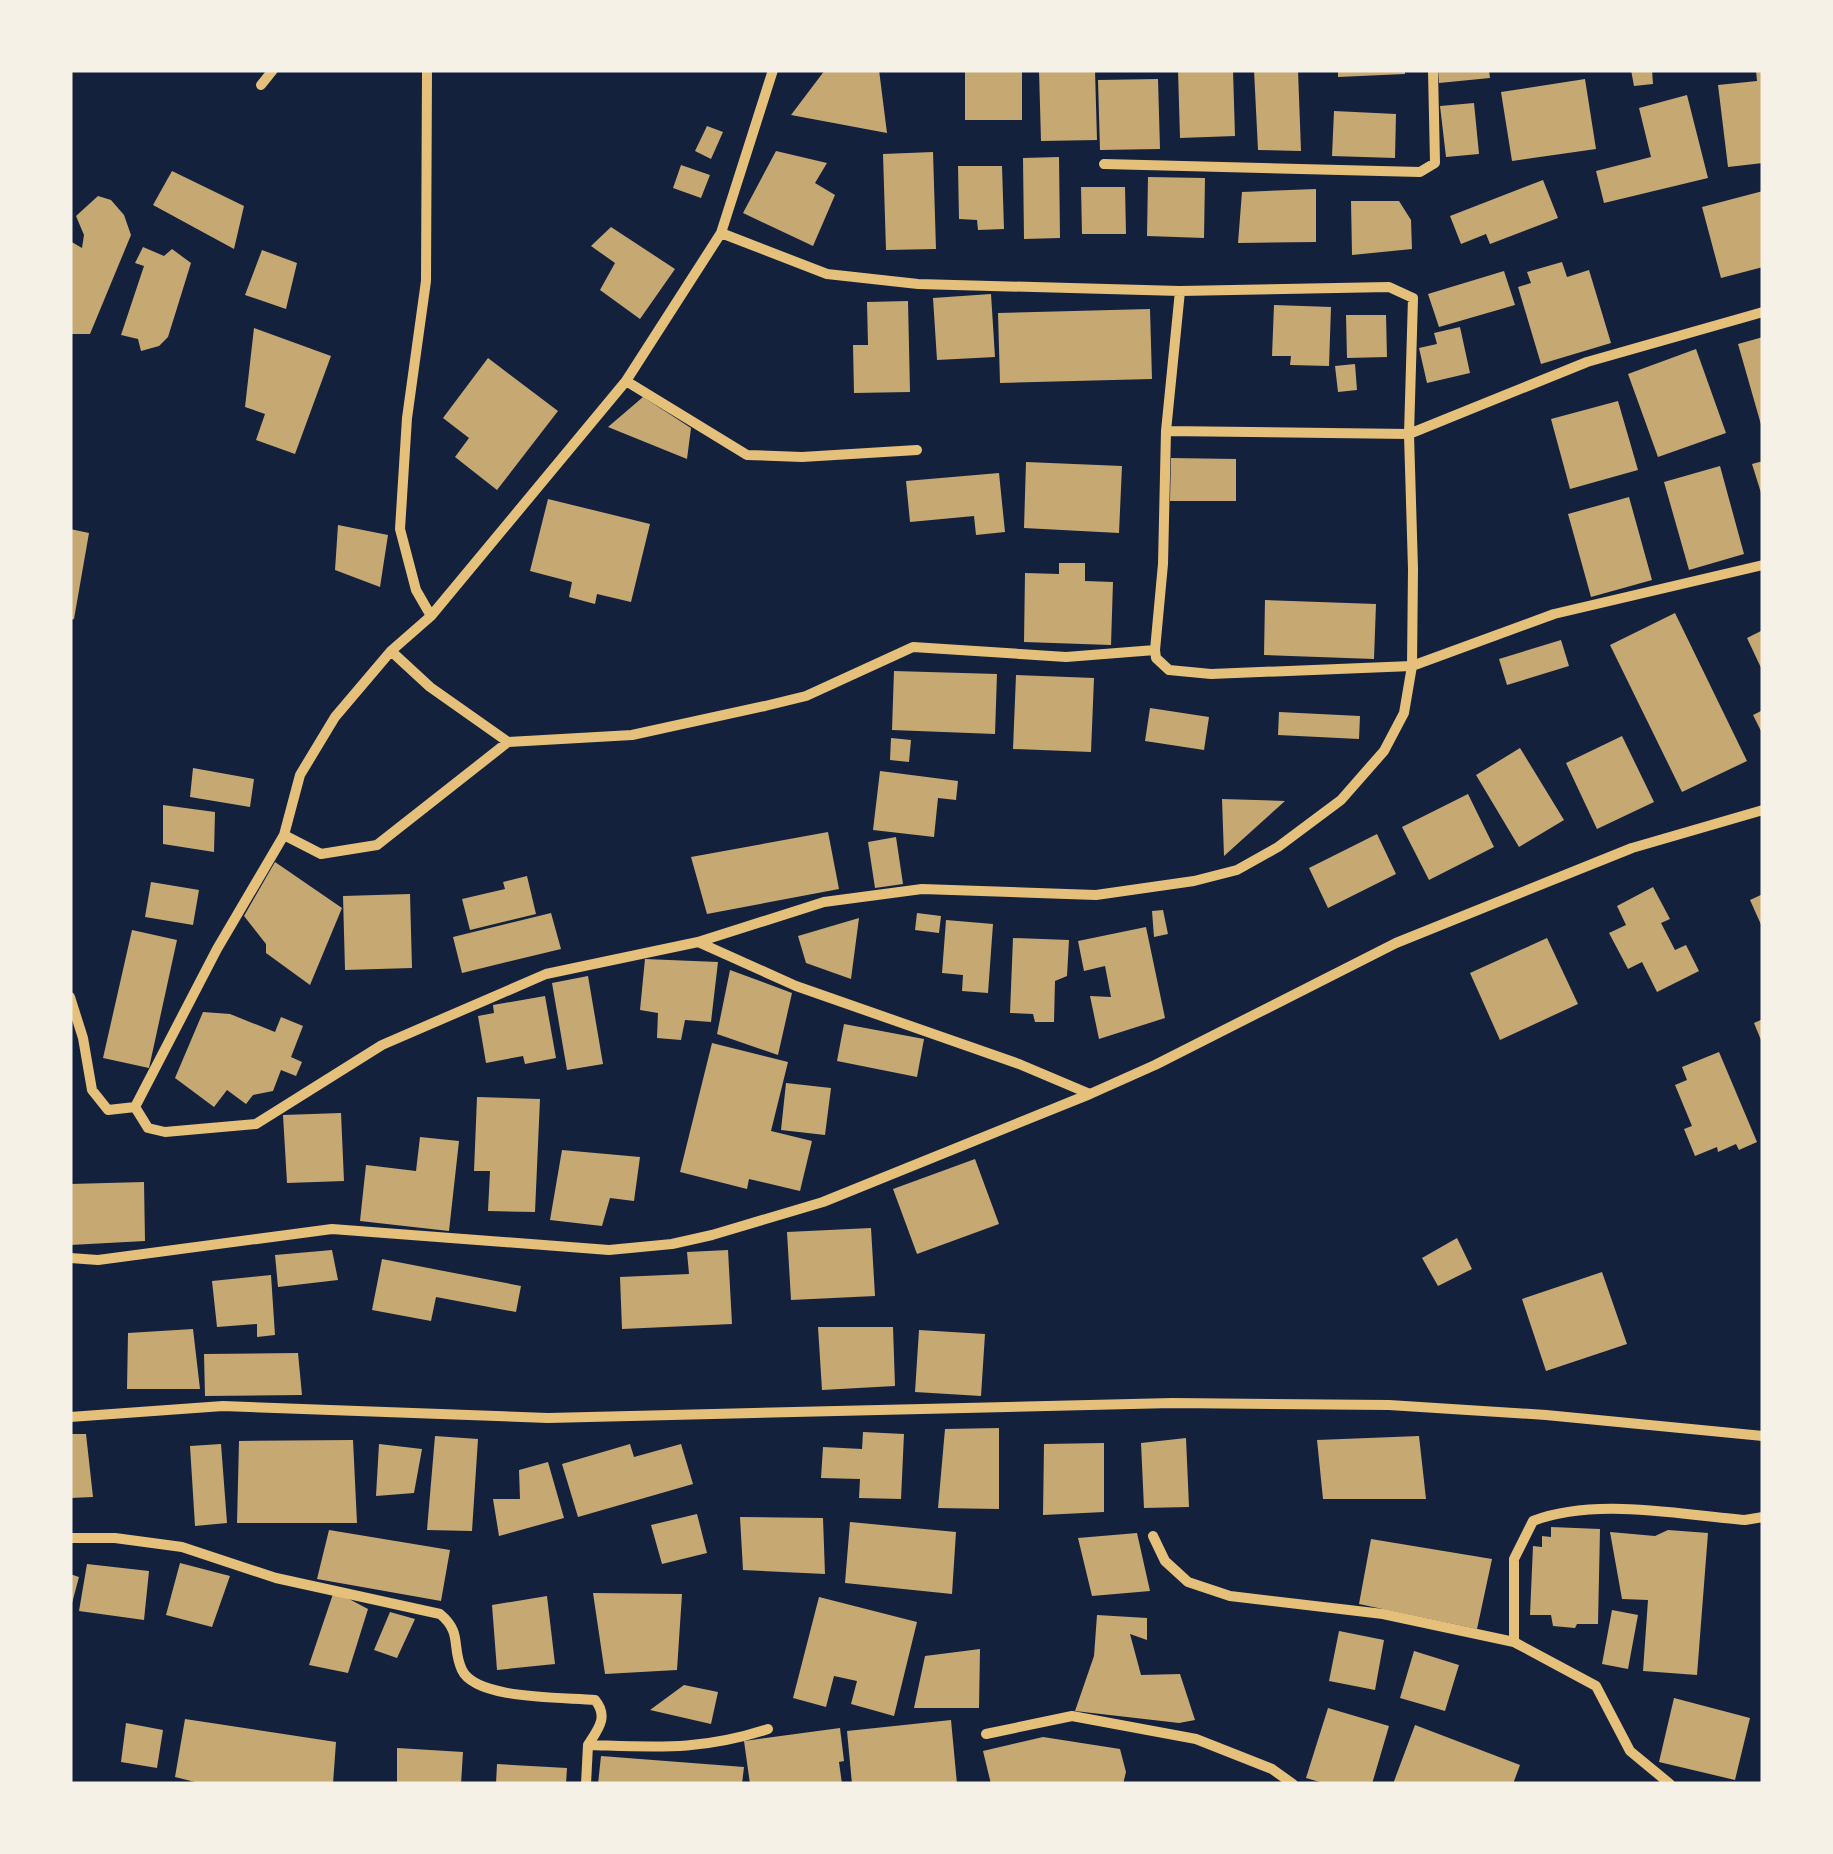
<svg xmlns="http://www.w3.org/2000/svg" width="1833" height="1854" font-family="'Fira Sans',sans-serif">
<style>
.building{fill:#c6a872}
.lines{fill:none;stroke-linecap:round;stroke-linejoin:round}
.minor{stroke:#e5c07b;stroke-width:10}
</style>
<rect width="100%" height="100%" fill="#14213d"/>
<path class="building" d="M825,70H879L887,133L791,115Z
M965,70H1022V120H965Z
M1039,70H1095L1097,140L1041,141Z
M1178,70H1233L1235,136L1180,138Z
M1254,70H1298L1301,151L1258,150Z
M1338,70H1405V74L1338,77Z
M1438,70H1489L1490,78L1439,83Z
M1631,70H1652L1653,84L1634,86Z
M1756,70H1763V163L1728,167L1718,85L1757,81Z
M1158,79L1160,149L1100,150L1098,80Z
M1585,79L1596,149L1512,161L1501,92Z
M1687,95L1708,178L1604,203L1596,171L1651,157L1639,108Z
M1474,103L1479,154L1446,157L1440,106Z
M1334,111L1396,114L1395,158L1332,156Z
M707,126L723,132L711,159L695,151Z
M776,151L827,163L815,183L835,195L813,246L743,213Z
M933,152L936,249L886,250L883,154Z
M1059,157L1060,238L1024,239L1023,158Z
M681,165L710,175L701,198L673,188Z
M958,166H1002L1004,229L978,230L977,220L959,219Z
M172,171L244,206L234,249L153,205Z
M1148,177L1205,178L1204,238L1147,236Z
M1543,180L1558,218L1490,244L1486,234L1461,244L1450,216Z
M1081,187H1125L1126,234H1082Z
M1316,189V242L1238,243L1242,192Z
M1763,191V267L1721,278L1702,207Z
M98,196L111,200L124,215L131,235L90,334H70V241L82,248L84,235L76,216Z
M1351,201H1399L1411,220L1412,249L1352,255Z
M611,227L675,269L640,319L600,290L615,263L591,246Z
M143,247L164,256L172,249L191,263L168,337L159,346L141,351L138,339L121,335L144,266L135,263Z
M262,250L297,263L286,309L245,295Z
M1562,262L1567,277L1589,270L1611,343L1541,364L1518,287L1531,283L1527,272Z
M1504,271L1515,305L1439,327L1428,294Z
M991,294L995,357L937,360L933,298Z
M908,301L910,392L854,393L853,345H868L867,302Z
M1274,305L1331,307L1329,366L1290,365L1291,356H1272Z
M1150,309L1152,379L1000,383L998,313Z
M1346,315H1386L1387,357L1347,358Z
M1460,327L1470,373L1427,383L1419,348L1437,344L1434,333Z
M254,328L331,356L295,454L256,440L265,414L245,407Z
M1763,337V428H1762L1738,344Z
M1696,349L1726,433L1658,457L1628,374Z
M488,358L558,411L497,490L455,457L469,438L443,418Z
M1355,364L1357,390L1338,392L1335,366Z
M643,397L691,428L687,459L608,427Z
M1618,401L1638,470L1570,489L1551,419Z
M1171,458L1236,459V501H1170Z
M1763,461V496H1762L1752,464Z
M1026,462L1122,466L1119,533L1024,528Z
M1720,466L1744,554L1689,570L1664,482Z
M999,473L1005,532L976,535L974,516L910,522L906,481Z
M1629,497L1652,580L1591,597L1568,514Z
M548,499L650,524L631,602L597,594L595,604L569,597L572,582L530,571Z
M338,525L388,535L380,587L335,570Z
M70,529L89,533L74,619L70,620Z
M1059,563H1085V581L1113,582L1111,645L1024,642L1025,573L1059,574Z
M1265,600L1376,604L1374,659L1264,655Z
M1675,613L1747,761L1682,792L1610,645Z
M1763,630V672L1747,638Z
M1561,640L1569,666L1507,685L1499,659Z
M894,671L997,674L995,734L892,730Z
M1016,675L1094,678L1091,752L1013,749Z
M1150,708L1209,717L1204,750L1145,741Z
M1763,710V735L1753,715Z
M1279,712L1360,716L1359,739L1278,735Z
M1622,736L1654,802L1597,829L1566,763Z
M891,738L911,740L909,762L890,760Z
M1520,748L1564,820L1519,847L1476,775Z
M193,768L254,779L250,807L190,797Z
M880,771L958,781L956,800L938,798L934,837L873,830Z
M1468,794L1494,847L1429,880L1402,827Z
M1222,799L1285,801L1224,856Z
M163,805L215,812L214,852L163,844Z
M828,832L839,889L707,914L691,857Z
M1377,834L1396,874L1328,908L1309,868Z
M896,837L903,884L875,888L868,842Z
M275,862L342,908L310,985L266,953V944L244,916Z
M527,876L536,914L470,930L462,899L505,889L503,882Z
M151,882L199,890L193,925L145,917Z
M1653,887L1670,919L1661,923L1675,950L1686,945L1699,971L1657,992L1642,962L1628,969L1609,933L1626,925L1617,906Z
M410,894L412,968L345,970L343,896Z
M1763,894V929L1750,900Z
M1163,910L1168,934L1154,937L1152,911Z
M551,913L561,949L462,973L453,937Z
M917,913L941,916L939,933L915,930Z
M859,918L851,979L806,963L798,936Z
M946,920L993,924L988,993L962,991L963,975L942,973Z
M1146,927L1165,1018L1099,1039L1090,996L1111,997L1105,966L1084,971L1078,941Z
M132,930L177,940L149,1068L103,1058Z
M1013,938L1069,940L1067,976L1055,981L1054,1022H1035L1033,1014L1010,1013Z
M1547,938L1578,1004L1500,1040L1470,973Z
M645,959L718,962L711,1022L685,1020L681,1040L657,1038L658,1013L640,1010Z
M730,970L792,993L778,1055L717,1034Z
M588,976L603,1064L567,1070L552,983Z
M545,996L556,1058L525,1064L523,1056L486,1063L478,1016L494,1013L493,1005Z
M203,1012L230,1014L275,1032L281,1017L303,1026L291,1057L302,1062L296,1076L281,1070L273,1091L253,1095L246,1104L227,1090L214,1107L175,1078Z
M1763,1019V1045L1754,1023Z
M844,1024L924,1039L917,1077L837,1061Z
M712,1043L788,1062L771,1131L812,1141L800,1191L749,1179L747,1189L680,1172Z
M1719,1052L1757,1142L1739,1150L1736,1144L1718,1152L1717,1147L1695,1156L1684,1129L1692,1126L1675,1085L1687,1080L1682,1067Z
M786,1083L831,1088L825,1135L781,1130Z
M477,1097L540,1099L535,1212L488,1211L490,1171H474Z
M341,1113L344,1181L287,1183L283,1115Z
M420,1137L459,1141L449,1231L360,1221L366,1165L416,1171Z
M562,1150L640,1157L634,1201L610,1198L602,1226L550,1220Z
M975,1159L999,1224L917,1254L893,1189Z
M144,1182L145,1241L70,1245V1184Z
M871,1228L875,1296L791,1300L787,1232Z
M1457,1238L1472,1269L1438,1286L1422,1258Z
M332,1250L338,1280L278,1287L275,1255Z
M728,1250L732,1324L622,1329L620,1277L689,1274L687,1252Z
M382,1259L521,1286L516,1312L436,1297L431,1321L372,1310Z
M1602,1272L1627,1344L1546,1371L1522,1299Z
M271,1275L275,1335L257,1337V1324L217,1327L212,1281Z
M818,1327H893L895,1386L822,1390Z
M193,1329L200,1389H127L128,1333Z
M919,1330L985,1334L981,1396L915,1392Z
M298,1353L302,1395L205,1396L204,1354Z
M999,1428V1509L938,1508L945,1429Z
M863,1432L904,1434L901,1499L859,1498L860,1479L821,1478L823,1447L862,1449Z
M70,1434H86L93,1497L70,1498Z
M435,1436L478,1439L472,1531L427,1530Z
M1419,1436L1426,1499H1323L1317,1440Z
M1186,1438L1189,1507L1144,1508L1141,1443Z
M353,1440L357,1523H237L239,1441Z
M1104,1443V1512L1043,1515L1044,1444Z
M221,1444L227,1523L195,1526L190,1446Z
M379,1444L422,1449L414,1493L376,1496Z
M630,1444L634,1457L681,1444L693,1484L578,1517L562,1464Z
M548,1462L564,1518L499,1536L493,1499H520L519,1470Z
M697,1514L707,1553L662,1564L651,1525Z
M740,1517L823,1518L825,1574L743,1570Z
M850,1522L956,1532L952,1594L845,1583Z
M1551,1527L1600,1529L1598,1624H1577L1575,1628L1553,1626L1551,1615H1530L1533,1546L1542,1547V1536L1551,1537Z
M329,1530L450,1550L441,1601L317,1579Z
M1668,1530L1708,1533L1697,1675L1643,1671L1648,1600L1622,1599L1610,1532L1655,1536Z
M1137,1533L1150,1591L1092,1596L1078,1538Z
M1371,1539L1492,1559L1477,1629L1359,1604Z
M180,1563L230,1576L212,1627L166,1615Z
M87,1564L149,1571L144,1620L79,1611Z
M70,1574L79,1577L71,1607H70Z
M334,1591L368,1609L348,1673L309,1665Z
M593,1593L682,1594L677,1670L605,1674Z
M547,1596L555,1664L497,1670L492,1605Z
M819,1597L917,1622L894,1716L851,1704L857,1681L834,1676L826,1707L793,1698Z
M1612,1610L1638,1615L1628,1669L1602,1664Z
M390,1612L415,1619L397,1658L374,1650Z
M1097,1615L1147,1618V1640L1130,1634L1141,1675L1180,1674L1195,1720L1179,1723L1075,1711L1094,1656Z
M1339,1631L1384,1640L1375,1690L1329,1681Z
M980,1649L979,1708H914L925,1656Z
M1414,1651L1459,1665L1445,1711L1400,1698Z
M684,1685L718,1692L711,1724L650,1710Z
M1674,1698L1750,1718L1735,1780L1659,1762Z
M1328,1708L1389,1726L1372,1784H1327L1306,1778Z
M185,1719L336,1742L333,1784H203L175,1777Z
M951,1720L957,1784H852L847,1731Z
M126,1723L163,1730L157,1768L121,1762Z
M1415,1725L1520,1765L1513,1784H1393Z
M840,1728L844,1761L839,1762L842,1784H750L744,1741Z
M1043,1737L1120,1749L1126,1772L1123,1784H991L983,1751Z
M397,1748L463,1752L461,1784H397Z
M601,1756L744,1767L742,1784H598Z
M497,1764L567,1768L566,1784H496Z"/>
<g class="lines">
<path class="minor" d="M427,70L426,281L407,418L400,529L416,590L431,616
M773,70L721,233L626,381L431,616L391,651L335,717L300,775L284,835L217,949L135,1107L148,1128L165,1132L256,1124L382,1045L546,974L698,942L796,986L1019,1064L1090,1094
M261,85L273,70
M1104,164L1420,172L1435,163L1433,70
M1180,291L1166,431L1163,564L1155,650L1156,658L1169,670L1211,674L1412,666L1554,614L1763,565
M626,381L747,455L802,457L917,450
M1166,431L1409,434L1587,362L1763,312
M391,651L430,687L508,742L632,735L765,706L806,696L913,647L1066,657L1155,650
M284,835L321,854L377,845L508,742
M698,942L824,902L922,889L1096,895L1194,881L1237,870L1278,847L1341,800L1384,751L1404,713L1412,666L1413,569L1409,434L1413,298L1389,287L1180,291L918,284L827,274L721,233
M70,997L83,1038L92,1090L108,1110L135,1107
M70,1258L98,1260L332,1229L609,1250L672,1244L712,1235L823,1202L1090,1094L1155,1065L1396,943L1632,848L1763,810
M70,1417L223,1406L548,1418L1173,1403L1389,1405L1546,1415L1763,1436
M1153,1536L1165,1561L1188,1582L1230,1596L1383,1614L1514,1642L1596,1686L1630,1751L1670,1784
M70,1538H115L182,1547L276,1578L440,1614C463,1633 451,1647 462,1670C476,1700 564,1697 595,1700C609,1717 598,1729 588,1745
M1514,1642V1559L1533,1521C1595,1497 1680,1515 1745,1520L1763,1517
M986,1734L1072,1716L1196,1739L1272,1769L1293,1784
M586,1784L588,1745C657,1747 701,1751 768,1729"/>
</g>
<rect width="1833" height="1854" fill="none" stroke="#f6f1e7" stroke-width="145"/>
</svg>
